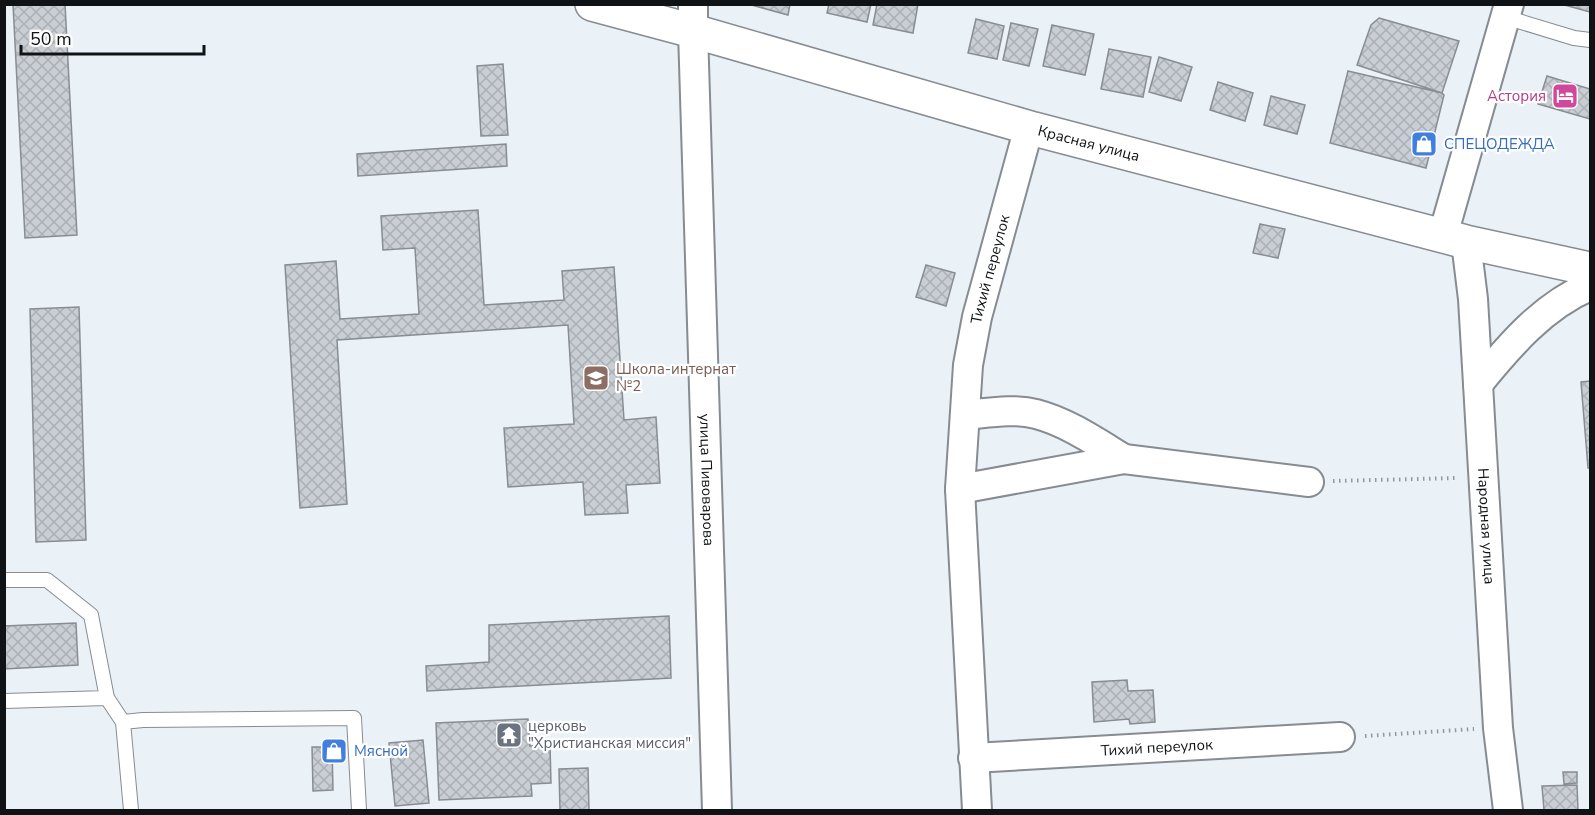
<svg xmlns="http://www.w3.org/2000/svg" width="1595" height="815" font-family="'Nunito Sans',sans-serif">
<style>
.building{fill:url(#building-cross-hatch);stroke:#888d93;stroke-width:1.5}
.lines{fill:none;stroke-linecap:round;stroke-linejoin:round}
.service-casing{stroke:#868c91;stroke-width:16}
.minor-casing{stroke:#868c91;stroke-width:32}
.tertiary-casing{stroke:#868c91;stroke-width:36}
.path{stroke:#93989c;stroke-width:4;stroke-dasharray:1.5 4.5;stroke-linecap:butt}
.service{stroke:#fff;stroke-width:14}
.minor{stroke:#fff;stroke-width:28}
.tertiary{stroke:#fff;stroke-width:33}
.labels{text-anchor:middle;stroke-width:4.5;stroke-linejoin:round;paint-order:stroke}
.hotel-label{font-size:15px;fill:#b23c85;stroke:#fefefe;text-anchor:end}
.street-label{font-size:15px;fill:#101315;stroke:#fefefe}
.shop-label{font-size:15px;fill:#366cbe;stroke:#fefefe;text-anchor:start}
.education-label{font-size:15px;fill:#785e54;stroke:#fefefe;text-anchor:start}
.worship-label{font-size:15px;fill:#5b616d;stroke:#fefefe;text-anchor:start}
</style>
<defs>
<pattern id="building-cross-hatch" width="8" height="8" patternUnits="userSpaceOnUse" patternTransform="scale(1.5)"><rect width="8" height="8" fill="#c8ced3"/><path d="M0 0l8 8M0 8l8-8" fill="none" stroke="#abb0b4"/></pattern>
</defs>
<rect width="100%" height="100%" fill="#ebf2f7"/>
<path class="building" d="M13,4H65L77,235L25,238Z
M748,4H790L788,15Z
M829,4H871L867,22L827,13Z
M877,4H918L913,33L873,25Z
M1561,4H1590V12Z
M1379,18L1459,41L1442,93L1357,65L1371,25Z
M976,19L1004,26L997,59L968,53Z
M1011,23L1038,29L1029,66L1003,60Z
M1052,25L1094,34L1085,75L1043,66Z
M1109,49L1151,57L1143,97L1101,89Z
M1159,57L1192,67L1181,101L1149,92Z
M503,64L508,135L481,136L477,66Z
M1348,71L1442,93L1444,95L1426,168L1330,143Z
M1547,76L1590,89V119L1538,104Z
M1218,82L1253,93L1245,121L1210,110Z
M1271,96L1305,105L1297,134L1264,125Z
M506,144L507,166L358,176L357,154Z
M478,210L484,305L564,300L562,271L614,267L624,420L656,417L660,483L626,485L628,513L585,515L583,482L508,487L504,428L574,424L568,325L337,340L347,504L300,508L285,265L336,261L340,319L419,314L415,248L383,250L381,216Z
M1260,224L1285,229L1278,258L1253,253Z
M926,265L955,273L946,306L916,297Z
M79,307L86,540L36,542L30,309Z
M1590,381V468H1588L1581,382Z
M669,616L671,678L427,691L426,666L489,662V625Z
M76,623L78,665L4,669V626Z
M1127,680L1128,691L1153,690L1155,722L1130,724L1129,719L1094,722L1092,682Z
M528,719L530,746L550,745L551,783L531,784L532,796L439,800L436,723Z
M423,740L429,803L395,806L389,743Z
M312,747H332L333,790L313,791Z
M588,768L589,810H560L559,769Z
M1563,772H1577V783L1564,784Z
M1577,785L1578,810H1544L1542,786Z"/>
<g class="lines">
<defs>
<path id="service" d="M1505,17L1574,38L1590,40
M4,580H47L91,615L107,698L123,722L131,810
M4,701L107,698
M123,722L143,720L354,718L359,810"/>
<g id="minor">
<path id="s1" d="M693,4V31L717,810"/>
<path d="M1443,235L1509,4"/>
<path id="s2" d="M1466,242L1473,299L1478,384L1498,728L1508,810"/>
<path d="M1478,384C1510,345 1543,306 1590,286"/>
<path d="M965,415C988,413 1013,408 1036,414C1067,422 1096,442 1124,459"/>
<path d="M960,489L1124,459L1309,482"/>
<path id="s3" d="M973,758L1340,737"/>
<path id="s4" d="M977,810L960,489L968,365L977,317L1029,127"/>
</g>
<g id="tertiary">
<path id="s5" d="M592,4L693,31L1034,129L1466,242L1590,269"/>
</g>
</defs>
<use href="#service" class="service-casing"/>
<use href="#minor" class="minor-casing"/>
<use href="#tertiary" class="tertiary-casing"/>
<path class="path" d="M1333,481L1458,478
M1365,736L1474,729"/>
<use href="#service" class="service"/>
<use href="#minor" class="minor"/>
<use href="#tertiary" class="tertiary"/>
</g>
<defs>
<symbol id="hotel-square" viewBox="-11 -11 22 22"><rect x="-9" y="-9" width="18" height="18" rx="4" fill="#d1479c" stroke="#fefefe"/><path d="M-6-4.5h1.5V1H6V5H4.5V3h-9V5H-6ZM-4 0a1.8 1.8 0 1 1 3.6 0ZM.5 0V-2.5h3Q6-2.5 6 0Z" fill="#fff"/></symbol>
<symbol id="shop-square" viewBox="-11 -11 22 22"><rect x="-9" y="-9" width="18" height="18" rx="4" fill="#3f7fe0" stroke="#fefefe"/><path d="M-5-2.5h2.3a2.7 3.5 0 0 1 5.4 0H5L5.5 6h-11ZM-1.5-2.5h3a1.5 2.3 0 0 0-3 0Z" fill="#fff"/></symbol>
<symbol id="school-square" viewBox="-11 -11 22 22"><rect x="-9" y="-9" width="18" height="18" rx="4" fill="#8d6e63" stroke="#fefefe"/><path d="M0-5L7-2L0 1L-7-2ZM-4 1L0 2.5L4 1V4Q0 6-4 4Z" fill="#fff"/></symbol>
<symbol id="temple-square" viewBox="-11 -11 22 22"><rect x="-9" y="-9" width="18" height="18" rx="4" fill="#6b7280" stroke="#fefefe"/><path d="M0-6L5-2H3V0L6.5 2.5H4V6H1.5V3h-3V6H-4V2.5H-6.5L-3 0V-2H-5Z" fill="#fff"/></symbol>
</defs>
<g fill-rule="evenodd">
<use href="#hotel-square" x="1550" y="81" width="30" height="30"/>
<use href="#shop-square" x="1409" y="129" width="30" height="30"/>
<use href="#school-square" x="581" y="363" width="30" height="30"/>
<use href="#temple-square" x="494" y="720" width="30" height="30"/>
<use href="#shop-square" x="319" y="736" width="30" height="30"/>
</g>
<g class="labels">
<g class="hotel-label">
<text x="1546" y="101">Астория</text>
</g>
<g class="street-label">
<text dy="5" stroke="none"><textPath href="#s5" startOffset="516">Красная улица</textPath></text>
<text dy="5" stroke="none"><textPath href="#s4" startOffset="544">Тихий переулок</textPath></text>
<text dy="5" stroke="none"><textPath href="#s1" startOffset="476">улица Пивоварова</textPath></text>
<text dy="5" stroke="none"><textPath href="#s2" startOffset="285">Народная улица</textPath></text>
<text dy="5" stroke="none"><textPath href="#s3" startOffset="184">Тихий переулок</textPath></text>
</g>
<g class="shop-label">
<text x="1444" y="149">СПЕЦОДЕЖДА</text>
<text x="354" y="756">Мясной</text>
</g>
<g class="education-label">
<text x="616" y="374">Школа-интернат<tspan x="616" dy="17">№2</tspan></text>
</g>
<g class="worship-label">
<text x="528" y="731">церковь<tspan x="528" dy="17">"Христианская миссия"</tspan></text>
</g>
</g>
<rect width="1595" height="815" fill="none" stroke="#101315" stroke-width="12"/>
<path d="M21 45v9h183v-9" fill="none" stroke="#101315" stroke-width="3"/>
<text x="30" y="45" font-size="18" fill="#101315" stroke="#fefefe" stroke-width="4.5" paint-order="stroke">50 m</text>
</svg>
